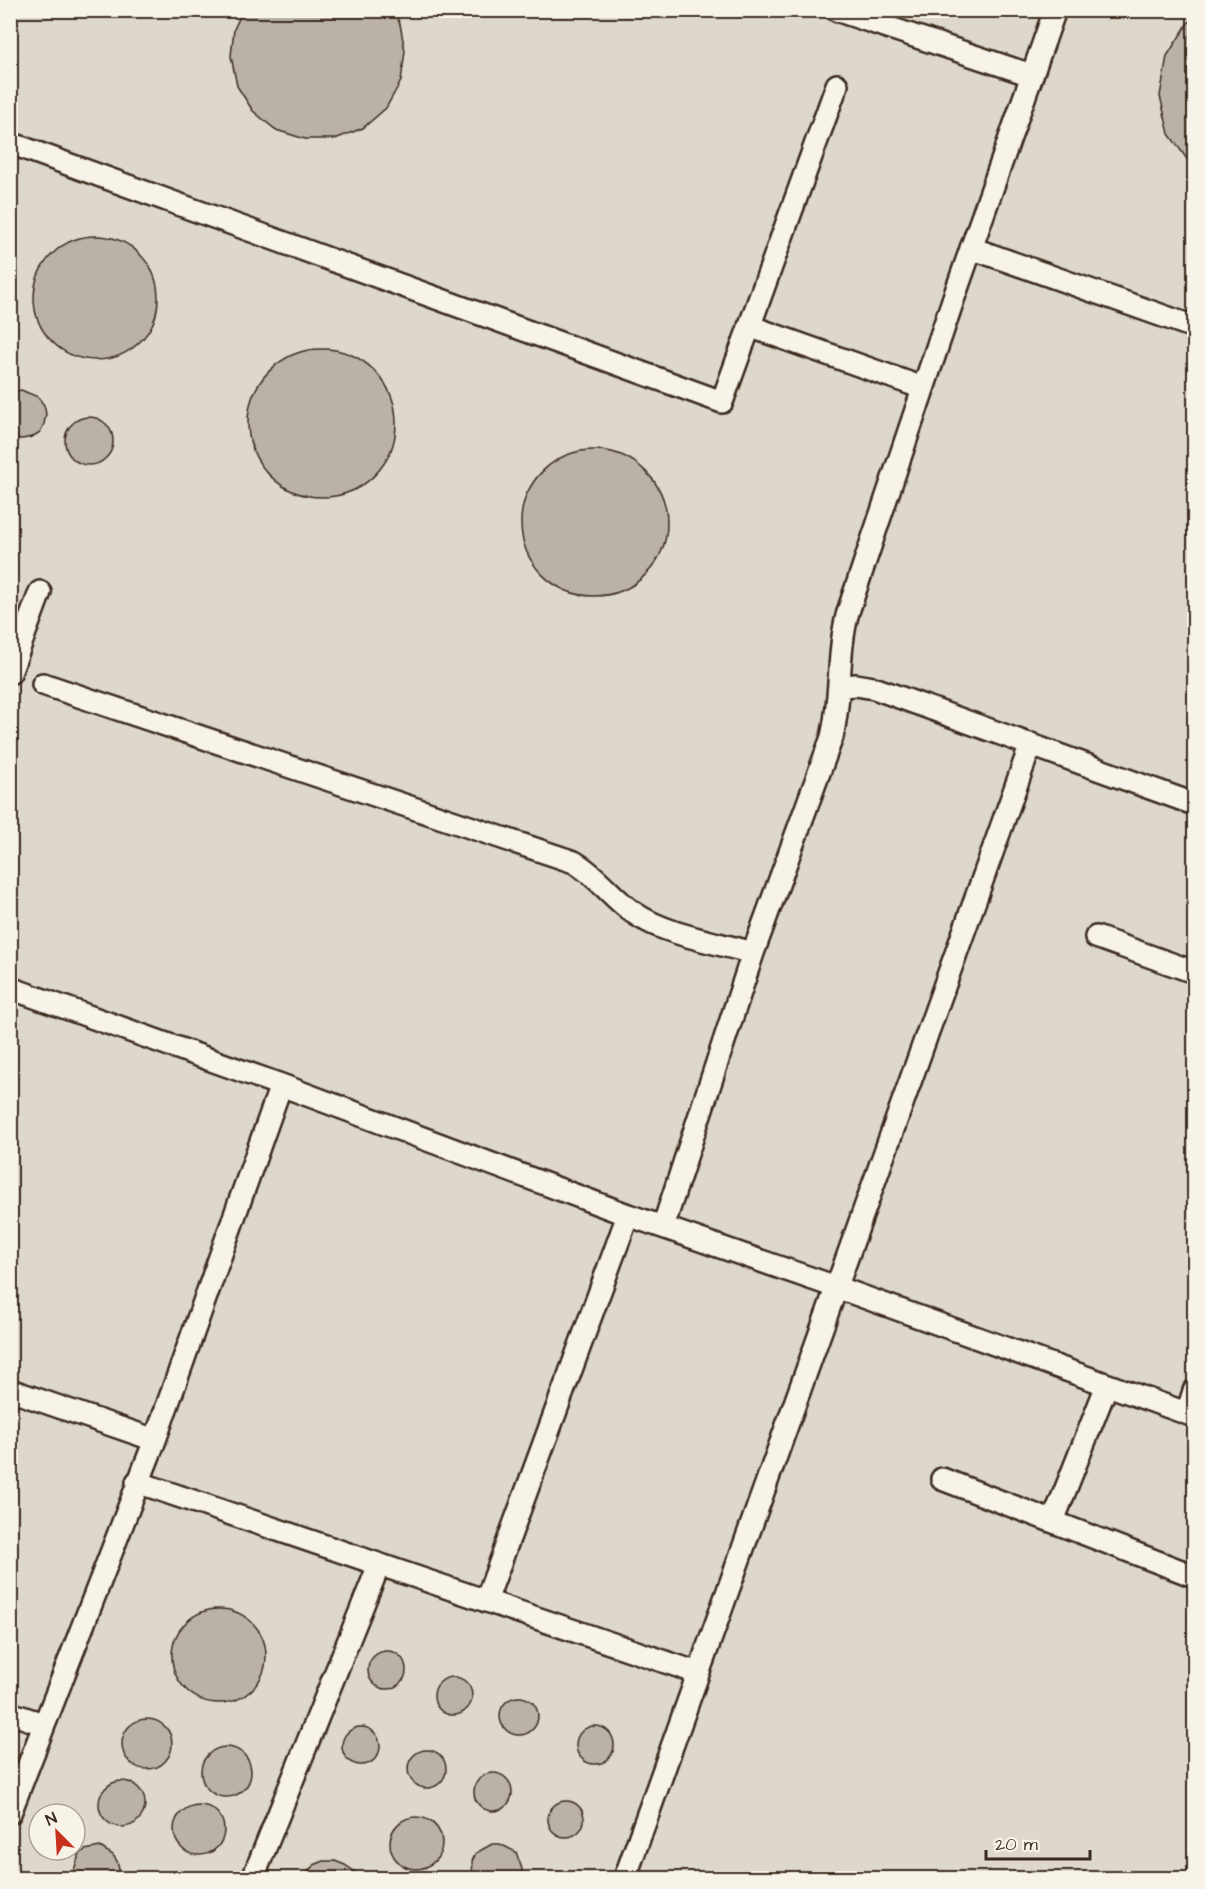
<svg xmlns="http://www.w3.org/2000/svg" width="1205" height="1889" font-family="'Architects Daughter',sans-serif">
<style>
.built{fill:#ddd7cc;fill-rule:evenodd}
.building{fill:#bab2a7;stroke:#3b2a1e;stroke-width:1.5}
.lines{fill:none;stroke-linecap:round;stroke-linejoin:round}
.service-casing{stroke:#3b2a1e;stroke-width:26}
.service{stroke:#f7f3e8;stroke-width:21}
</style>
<rect width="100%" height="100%" fill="#ece7dc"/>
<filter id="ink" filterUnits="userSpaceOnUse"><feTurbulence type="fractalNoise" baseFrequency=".0167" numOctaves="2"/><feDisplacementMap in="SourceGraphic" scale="12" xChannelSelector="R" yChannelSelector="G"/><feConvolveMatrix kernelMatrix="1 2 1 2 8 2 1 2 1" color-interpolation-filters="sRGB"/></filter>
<g filter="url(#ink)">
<path class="built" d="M11,11H1194V1878H11ZM39,1814H75V1850H39Z"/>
<path class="building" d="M243,10H393L400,24L405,51L401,81L386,108L363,128L335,139H305L276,130L253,111L237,86L231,56L234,29Z
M1194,18V169L1169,134L1160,96L1167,56L1188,23Z
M34 298a62 62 0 1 1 124 0a62 62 0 1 1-124 0Z
M248 423a74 74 0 1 1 148 0a74 74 0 1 1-148 0Z
M21,390L38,397L44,405L46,414L44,424L40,432L32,437L22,439L10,437V393Z
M65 441a24 24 0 1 1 48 0a24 24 0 1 1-48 0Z
M521 523a73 73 0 1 1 146 0a73 73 0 1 1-146 0Z
M172 1656a47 47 0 1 1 94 0a47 47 0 1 1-94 0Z
M368 1670a19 19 0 1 1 38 0a19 19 0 1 1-38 0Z
M434 1696a19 19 0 1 1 38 0a19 19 0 1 1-38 0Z
M500 1716a19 19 0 1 1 38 0a19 19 0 1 1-38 0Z
M122 1744a25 25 0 1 1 50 0a25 25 0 1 1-50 0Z
M576 1745a19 19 0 1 1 38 0a19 19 0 1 1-38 0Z
M342 1746a19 19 0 1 1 38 0a19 19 0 1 1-38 0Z
M201 1772a25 25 0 1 1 50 0a25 25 0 1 1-50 0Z
M408 1769a19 19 0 1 1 38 0a19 19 0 1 1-38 0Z
M474 1792a19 19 0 1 1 38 0a19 19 0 1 1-38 0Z
M99 1804a23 23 0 1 1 46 0a23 23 0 1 1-46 0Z
M548 1819a18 18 0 1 1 36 0a18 18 0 1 1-36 0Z
M174 1830a25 25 0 1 1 50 0a25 25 0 1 1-50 0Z
M390 1843a26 26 0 1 1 52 0a26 26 0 1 1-52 0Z
M492,1844H500L516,1852L522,1869L521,1878H473L472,1861L476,1853Z
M100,1847L113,1855L117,1861L119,1869L117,1878H76L74,1870L79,1855L85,1850Z
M324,1861H335L345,1865L354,1871L358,1878H302L314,1865Z"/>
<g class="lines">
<defs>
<path id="service" d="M836,10L1031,75
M10,143L722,402L837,85
M971,248L1194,327
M749,326L923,388
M10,673L40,592
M43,684L574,862C597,875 612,898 634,913C666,935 715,942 753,953
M840,686L856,685L874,688L1194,804
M1096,937L1194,972
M10,988L281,1085L628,1215L836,1287L1194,1416
M663,1227L753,953L832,737C842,695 837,652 848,612L953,300L1055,10
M10,1390L155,1440
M1187,1413L1194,1391
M942,1479L1194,1576
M137,1482L698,1673
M1053,1521L1107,1385
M486,1601L628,1215
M10,1713L43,1724
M10,1813L155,1440L281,1085
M253,1878L379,1565
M625,1878L1031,744"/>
</defs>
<use href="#service" class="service-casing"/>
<use href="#service" class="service"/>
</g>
</g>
<rect width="1205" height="1889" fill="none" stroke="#f7f3e8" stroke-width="36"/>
<rect x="18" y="18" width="1169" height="1853" fill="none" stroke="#3b2a1e" stroke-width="2" filter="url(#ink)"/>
<g transform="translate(57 1832) rotate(336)"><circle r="28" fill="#f7f3e8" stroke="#aca397" stroke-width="1.5"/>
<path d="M0-4.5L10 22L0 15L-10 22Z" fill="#c8321e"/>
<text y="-9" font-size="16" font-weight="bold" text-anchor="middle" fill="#3b2a1e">N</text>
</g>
<path d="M986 1850v9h104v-9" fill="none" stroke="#3b2a1e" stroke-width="3"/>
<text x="995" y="1850" font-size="18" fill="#3b2a1e" stroke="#f7f3e8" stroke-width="4.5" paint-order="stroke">20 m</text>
</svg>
